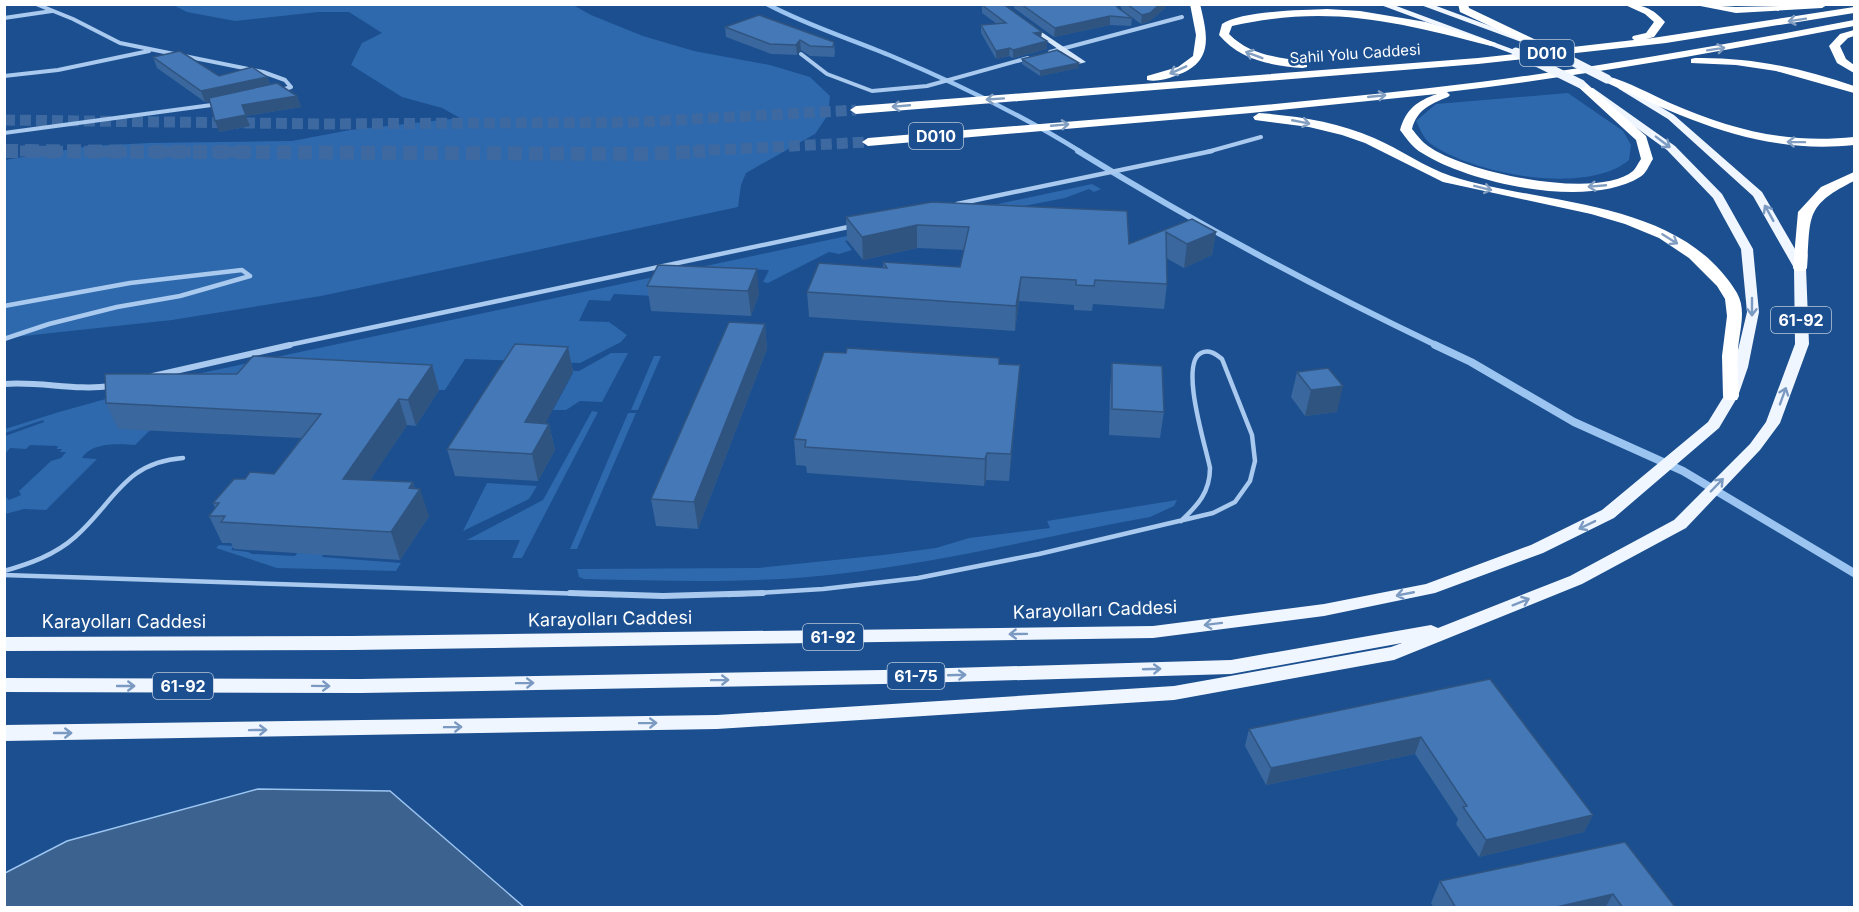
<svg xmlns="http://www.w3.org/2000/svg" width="1859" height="912" font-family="Inter,sans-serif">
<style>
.green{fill:#2e69ad}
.water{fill:#3c6290;stroke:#9cc4f0;stroke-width:1.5}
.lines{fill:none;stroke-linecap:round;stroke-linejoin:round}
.stream-far2{stroke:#9cc4f0;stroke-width:4.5}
.stream-far1{stroke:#9cc4f0;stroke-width:6}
.stream{stroke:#9cc4f0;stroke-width:8}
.highway-tunnel-far1{stroke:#3d69a0;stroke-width:11;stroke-dasharray:11 5;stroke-linecap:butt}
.highway-tunnel{stroke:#3d69a0;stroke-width:14;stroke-dasharray:14 7;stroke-linecap:butt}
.lane-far1{stroke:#a9c9ee;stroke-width:4.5}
.lane{stroke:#a9c9ee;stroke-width:6}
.street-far2{stroke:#a9c9ee;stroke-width:4}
.street-far1{stroke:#a9c9ee;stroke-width:4.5}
.street{stroke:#a9c9ee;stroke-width:6}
.secondary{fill:#d6e6fa;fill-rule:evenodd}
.primary{fill:#f0f6ff;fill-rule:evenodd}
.highway{fill:#fff;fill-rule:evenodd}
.primary-bridge{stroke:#f0f6ff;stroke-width:9}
.wall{fill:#3a679d}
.shaded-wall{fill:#305480}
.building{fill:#4478b7;stroke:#305480;stroke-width:1.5}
.oneway{stroke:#829ec1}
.oneway2{stroke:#7b9ac1}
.labels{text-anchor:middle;stroke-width:5;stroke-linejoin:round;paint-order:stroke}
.far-street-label{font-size:15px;fill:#fff;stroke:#1b4f8f}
.shield{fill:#1b4f8f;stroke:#bbcadd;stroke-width:1.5}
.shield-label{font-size:16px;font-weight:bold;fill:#fff}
.street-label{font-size:18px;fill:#fff;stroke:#1b4f8f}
</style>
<rect width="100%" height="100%" fill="#1b4f8f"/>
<path class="green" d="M173,5H573L591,15L643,36L694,51L770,65L810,77L830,96L828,115L815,134L746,173L741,185L738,207L321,296L172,320L5,338V160L90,146L149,143L292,141L350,130L460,118L442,108L402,97L351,65L362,43L382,33L349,12H318L235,21L187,12Z
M1568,93L1623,131L1631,145L1629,160C1587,196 1473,174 1431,144C1424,139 1420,129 1416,121L1436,104Z
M1092,184L1101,189L1094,192L1089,189L1065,198L845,241L852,250L839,254L829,252L768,283L763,282L769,270L746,269L739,281L655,296L614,294L610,301L589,300L579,321L609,322L627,335L621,342L580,363L465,359L445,390H439L264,382L149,431L135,445C119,444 92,442 82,458L97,459L46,510L24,509L5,514V496L9,500L21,495L19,491L51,461L61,458L66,452H60L62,449H57L58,446L30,445L26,449L10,448L5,454V436L44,422L43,420L5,433V429L59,412L192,375Z
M611,353H628L602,402L580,401L566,410H553L573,373L517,368L579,371Z
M654,356H661L638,410H631Z
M592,411L598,412L522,558H512L520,540H467L543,500Z
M628,413H636L577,549H570Z
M487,483L537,486L529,499L463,531Z
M1177,500L1174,506L1150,517C1046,536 944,562 838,574C754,584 669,581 584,579L579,577L577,569L758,568L883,555L936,548L969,538L1050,528L1047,521Z
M219,545L234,546L231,550L248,552L252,554L295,556L302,547L327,548L322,557L401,563L396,571L277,568L216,548Z"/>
<path class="water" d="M258,789L390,791L524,907H5V873L67,841Z"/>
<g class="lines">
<path class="stream-far2" d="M767,4C806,25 848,38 889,55C956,83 1020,114 1081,152"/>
<path class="stream-far1" d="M1078,151C1195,223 1314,287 1438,346"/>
<path class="stream" d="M1435,345L1471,362L1574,422L1683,471L1854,573"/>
<path class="highway-tunnel-far1" d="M4,120L329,124L641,122L856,110
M4,151L251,152
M677,152L868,142"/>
<path class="highway-tunnel" d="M4,151L642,154L705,151"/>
<path class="lane-far1" d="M4,571C29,564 55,555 75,537C114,503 124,462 183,458
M4,575L617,595
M728,595L823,589L918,578L1039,554L1213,513L1235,502L1250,481L1255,461L1252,435L1222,359C1216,354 1209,349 1201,353C1179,364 1206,447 1210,468C1210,492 1198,505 1181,521"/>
<path class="lane" d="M570,593L663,596L763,593"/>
<path class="street-far2" d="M36,4L73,19L120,43L263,72L285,80L291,87L279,91
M4,18L52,11
M1050,52L1182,17
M801,54L827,74L872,91L927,86L1028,58
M4,76L58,70L149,51
M4,133L219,104
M1207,152L1261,137"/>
<path class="street-far1" d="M957,204L1212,151
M4,306L130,283L242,270L250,276
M4,339L49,324L117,307L180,296L250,276
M284,346L853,226"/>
<path class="street" d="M153,376L290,345
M4,384C40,381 75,391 111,386"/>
<path class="secondary" d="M1027,25H1031L1086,62L1079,64L1027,27Z"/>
<path class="primary" d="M1378,4H1391L1520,52L1513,54Z
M1418,4H1431L1531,41L1524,43Z
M1622,84L1674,115L1762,192L1806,268L1809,344L1780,423L1760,450L1686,528L1582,584L1394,660L1174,700L717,729L4,741V725L717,715L1174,686L1391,647L1402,643L1231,674L883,684L361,693L4,692V678L361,679L883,670L1231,660L1431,625L1438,628L1570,576L1674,520L1750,444L1766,422L1795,344L1794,268L1753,196L1668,119L1619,89L1617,87Z
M1587,88H1593L1675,146L1722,194L1753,249L1759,312L1748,367L1738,396L1719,428L1614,518L1543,553L1435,593L1324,616L1153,638L352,650L4,651V637L352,636L1153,626L1324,604L1426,584L1531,545L1602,510L1708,422L1724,396L1734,367L1747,312L1741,249L1713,198L1667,150L1587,92Z"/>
<path class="highway" d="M1190,4H1200C1208,37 1214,63 1175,76C1167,79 1156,82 1147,80V76L1178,67L1193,56L1196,35Z
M1458,4H1468L1469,8L1555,49L1634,40L1632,38L1633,36L1646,33L1654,22L1645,14L1623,4C1641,4 1653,8 1665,22L1654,37L1646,39L1854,7V13L1666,43L1478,64L856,114L850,110L856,106L1478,58L1543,51L1460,12Z
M1690,4L1736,7L1827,5L1822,8L1736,13Z
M1327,9L1360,11L1426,22L1496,43L1491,46C1396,22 1331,4 1232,26L1229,34C1252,57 1278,56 1307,63V67L1303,68C1272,66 1240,60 1219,35L1222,24C1240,11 1302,10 1327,9Z
M1854,20V26C1719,52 1584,76 1447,92L1450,95L1448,97C1430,104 1417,110 1412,129C1417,135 1422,142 1428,146C1463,172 1597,201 1633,171C1636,168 1638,163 1641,159L1636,140L1575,84L1581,81L1585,82L1646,136L1653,159C1649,165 1646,174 1640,177C1589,209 1471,184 1422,153C1413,148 1406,138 1400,130C1406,109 1417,101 1437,94L1251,113L868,146L862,142L868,138C1072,121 1276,107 1480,82C1605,66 1730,44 1854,20Z
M1854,30V36L1848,38L1840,46L1846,59L1854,65V73L1837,63L1829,46L1840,34Z
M1695,58C1750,57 1802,68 1854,86V93L1776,71L1736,65L1691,63V59Z
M1607,76C1629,82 1650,94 1670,103C1733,130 1786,144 1854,137V145C1761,155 1686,119 1603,81L1601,79Z
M1259,113C1298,116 1338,122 1374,138C1400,149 1424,167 1451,176C1543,206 1680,198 1737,293C1747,311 1739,331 1738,351C1737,366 1738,381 1739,396L1737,400H1725L1723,396L1722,356L1727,316L1725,299L1717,286L1689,258L1659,238L1625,224L1591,214L1443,182L1365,143L1342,135L1309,127L1255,120L1253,117Z
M1854,172V181C1804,206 1811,216 1807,268L1805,271H1795L1793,268L1798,212L1821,187Z"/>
<path class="primary-bridge" d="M1550,50L1607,79
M1516,52L1581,84"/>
</g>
<path class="wall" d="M1014,4H1115L1118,8L1132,18L1131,26L1110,25L1054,37L1014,8Z
M1119,4H1166L1165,8L1149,22L1141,24L1123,11Z
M982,5L1041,38L1047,49L1013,58L1009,56L996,59L981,33V25L997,24L982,13Z
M725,27L834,42L835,53L834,57L810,56L801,50L797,55L771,54L726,37Z
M153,57L219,76L267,77L270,84L297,96L301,107L246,116L250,126L219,132L210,101L205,102L157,68Z
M1022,59L1079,63V68L1040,76L1022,64Z
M932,202L1129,244L1192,219L1216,232L1212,255L1184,268L1166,258L1167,284L1164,309L1093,304L1092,311L1074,310V305L1019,301L1015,331L809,317L807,292L883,267V262L960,267L964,250L917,248L863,260L847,240L846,217Z
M658,265L759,294L751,316L651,311L647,286Z
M765,324L767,349L698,529L656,526L651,499Z
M568,347L573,372L545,423L549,424L555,450L538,481L455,476L447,449Z
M1112,363L1164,412L1160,438L1109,435L1110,389Z
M999,364L1018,391L1009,481L986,480L984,486L807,473L806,466L796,465L794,439Z
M432,365L439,390L416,426L407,425L370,480L413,482L415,489L429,516L400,560L234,549L231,543H222L209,516L215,508L213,503L245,479L274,474L301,438L118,429L106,403Z
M1297,372L1337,412L1305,416L1291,397Z
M1490,679L1593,815L1584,832L1479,857L1456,824L1458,819L1415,754L1266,785L1245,746L1249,729Z
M1625,842L1676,908H1434L1431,903L1440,881Z"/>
<path class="shaded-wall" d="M1160,4H1166L1165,8L1149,22L1141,24L1142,15Z
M1110,16V25L1054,37L1055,28Z
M1042,32L1041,39L1034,33Z
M800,40L801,50L797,55L796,45Z
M1047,41V49L1013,58V50Z
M1010,48L1009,56L996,59V51Z
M1079,63V68L1040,76V71Z
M267,77L271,87L211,101L205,102L201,91Z
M297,96L301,107L246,116L250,126L219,132L215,121L242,105Z
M917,225V248L863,260L862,237Z
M1216,232L1212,255L1184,268L1187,244Z
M757,269L759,294L751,316L748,291Z
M1021,277L1019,301L1015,331L1016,306Z
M765,324L767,349L698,529L694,502Z
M568,347L573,372L532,449L525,422Z
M432,365L439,390L416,426L408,400Z
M1020,365L1018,391L1009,481L1011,454Z
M1343,386L1337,412L1305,416L1311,390Z
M399,399L407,425L353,506L343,479Z
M549,424L555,450L538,481L532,454Z
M987,453L986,480L984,486L985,459Z
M413,482L416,494L420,489L429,516L400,560L391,532L409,488Z
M1421,737L1415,754L1266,785L1271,768Z
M1593,815L1584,832L1479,857L1486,840Z
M1613,894L1605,908H1552Z"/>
<path class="building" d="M987,4H1003L1042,32L1034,33L1047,41L1013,50L1010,48L996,51L981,25L1006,23L982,5Z
M1021,4H1115L1118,8L1132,18L1110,16L1055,28Z
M1127,4H1160L1150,13L1142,15Z
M759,15L834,42L833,47L810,46L800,40L796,45L770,44L725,27Z
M1057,50L1079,63L1040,71L1022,59Z
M180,51L219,76L252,67L267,77L201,91L153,57Z
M277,83L297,96L242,105L246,115L215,121L209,98Z
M932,202L1127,211L1129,244L1192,219L1216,232L1187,244L1166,232L1167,284L1095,280L1094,286L1076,285V280L1021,277L1016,306L807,292L819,263L887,268L883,262L960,267L969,227L917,225L862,237L846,217Z
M658,265L757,269L748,291L647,286Z
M729,322L765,324L694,502L651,499Z
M515,344L568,347L525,422L549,424L532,454L447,449Z
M847,348L999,358V364L1020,365L1011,454L987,453L985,459L805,447L806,440L794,439L824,352L846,353Z
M253,356L432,365L408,400L399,399L343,479L413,482L409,488L420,489L391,532L221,522L225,516H209L219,503H213L234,479H245L250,472L274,474L321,414L106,403L105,374H237Z
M1112,363L1162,366L1164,412L1112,409Z
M1328,368L1343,386L1311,390L1297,372Z
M1490,679L1593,815L1486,840L1463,807L1467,806L1421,737L1271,768L1249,729Z
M1625,842L1676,908H1623L1613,894L1552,908H1456L1440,881Z"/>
<defs><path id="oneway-shaft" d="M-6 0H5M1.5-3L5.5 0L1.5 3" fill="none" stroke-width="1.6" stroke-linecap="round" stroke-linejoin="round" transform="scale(1.5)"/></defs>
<g class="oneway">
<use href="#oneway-shaft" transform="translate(1797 20) rotate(171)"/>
<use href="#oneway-shaft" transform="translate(1716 49) rotate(-9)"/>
<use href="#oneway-shaft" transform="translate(1254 55) rotate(-159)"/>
<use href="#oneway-shaft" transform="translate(1178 70) rotate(156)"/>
<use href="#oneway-shaft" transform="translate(1377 96) rotate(-6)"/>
<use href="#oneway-shaft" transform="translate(995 99) rotate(176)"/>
<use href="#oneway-shaft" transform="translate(901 106) rotate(175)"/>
<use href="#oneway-shaft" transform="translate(1301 122) rotate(11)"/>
<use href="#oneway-shaft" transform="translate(1060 125) rotate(-5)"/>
<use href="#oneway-shaft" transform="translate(1796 142) rotate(-179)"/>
<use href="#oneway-shaft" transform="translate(1597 186) rotate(175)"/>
<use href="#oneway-shaft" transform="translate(1483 188) rotate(14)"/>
<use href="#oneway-shaft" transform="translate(1670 239) rotate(32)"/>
</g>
<g class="oneway2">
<use href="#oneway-shaft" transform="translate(1663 142) rotate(37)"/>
<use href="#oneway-shaft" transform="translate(1769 213) rotate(-119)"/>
<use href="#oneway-shaft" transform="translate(1752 307) rotate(90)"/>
<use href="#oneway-shaft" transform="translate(1783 396) rotate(-70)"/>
<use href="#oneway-shaft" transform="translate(1717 485) rotate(-46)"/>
<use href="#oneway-shaft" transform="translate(1587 525) rotate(154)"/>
<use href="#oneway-shaft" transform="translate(1405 594) rotate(169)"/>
<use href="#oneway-shaft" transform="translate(1521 602) rotate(-22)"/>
<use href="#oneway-shaft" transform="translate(1213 624) rotate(173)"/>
<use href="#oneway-shaft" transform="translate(1018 634) rotate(179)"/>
<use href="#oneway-shaft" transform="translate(1152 669) rotate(-2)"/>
<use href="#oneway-shaft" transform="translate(957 675) rotate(-2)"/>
<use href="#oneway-shaft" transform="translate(720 680) rotate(-1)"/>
<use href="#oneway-shaft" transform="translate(525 683) rotate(-1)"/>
<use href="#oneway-shaft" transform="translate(126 686)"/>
<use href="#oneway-shaft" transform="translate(321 686) rotate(1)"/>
<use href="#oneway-shaft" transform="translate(648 723) rotate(-1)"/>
<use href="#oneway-shaft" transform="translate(453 727) rotate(-1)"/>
<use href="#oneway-shaft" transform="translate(258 730) rotate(-1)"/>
<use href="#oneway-shaft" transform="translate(63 733)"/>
</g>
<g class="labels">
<g class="far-street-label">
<text transform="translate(1355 54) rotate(-4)" y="5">Sahil Yolu Caddesi</text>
</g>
<g class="shield">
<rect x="1520" y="40" width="54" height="26" rx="4.5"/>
<rect x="909" y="123" width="54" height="26" rx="4.5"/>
<rect x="1771" y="307" width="60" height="26" rx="4.5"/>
<rect x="803" y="624" width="60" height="26" rx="4.5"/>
<rect x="887.5" y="663" width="57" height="26" rx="4.5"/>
<rect x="153" y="673" width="60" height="26" rx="4.5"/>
</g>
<g class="shield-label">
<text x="1547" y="59">D010</text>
<text x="936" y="142">D010</text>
<text x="1801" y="326">61-92</text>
<text x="833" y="643">61-92</text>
<text x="916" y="682">61-75</text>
<text x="183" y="692">61-92</text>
</g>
<g class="street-label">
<text transform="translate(1095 610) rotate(-2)" y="6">Karayolları Caddesi</text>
<text transform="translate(610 619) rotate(-1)" y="6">Karayolları Caddesi</text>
<text x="124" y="628">Karayolları Caddesi</text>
</g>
</g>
<rect width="1859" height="912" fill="none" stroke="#ffffff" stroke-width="12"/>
</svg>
